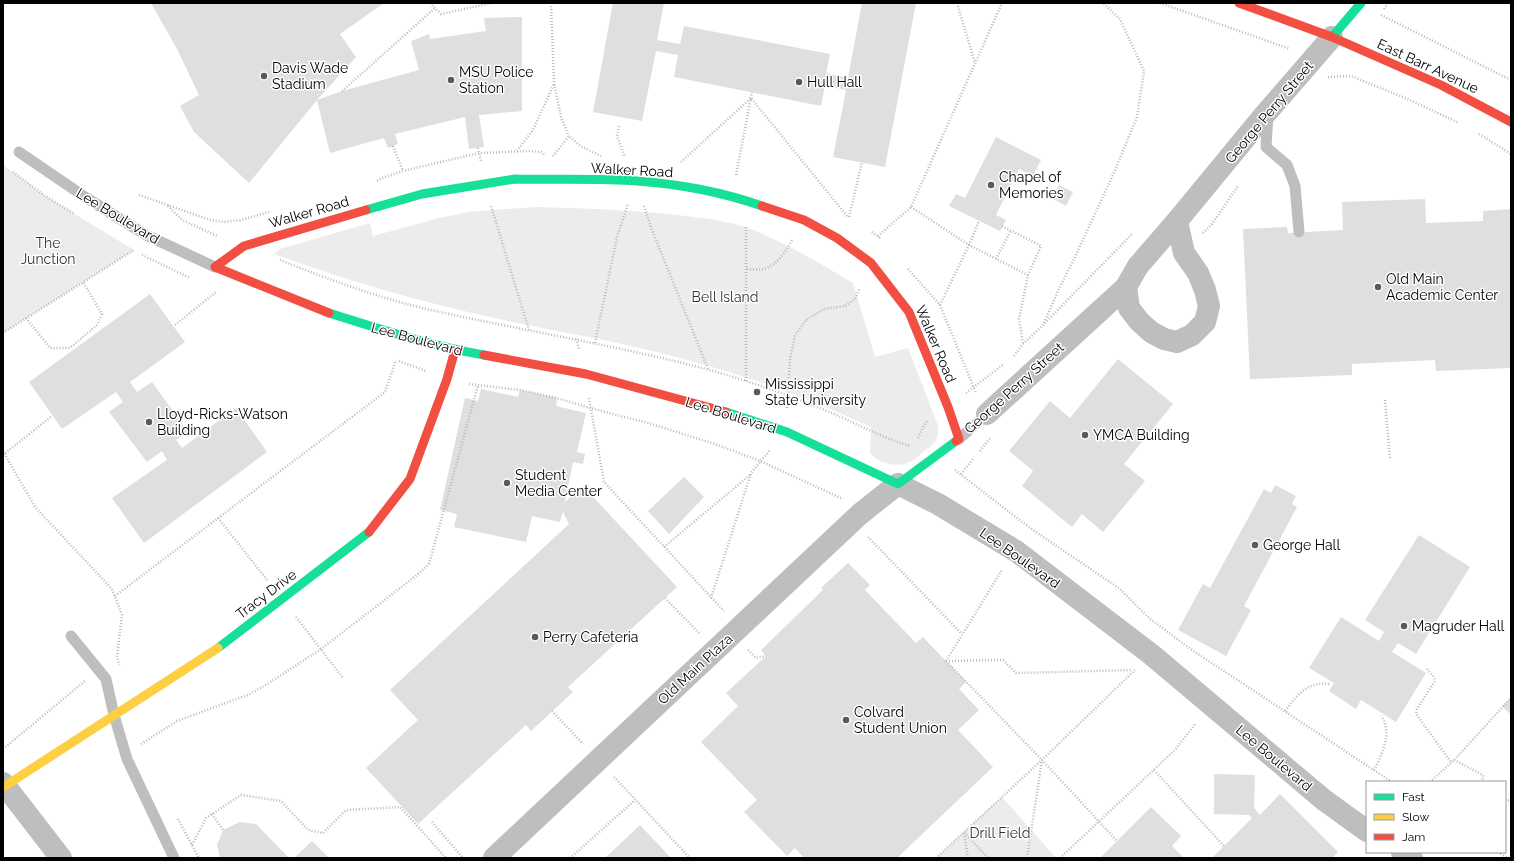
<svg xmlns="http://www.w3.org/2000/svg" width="1514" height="861" font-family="Raleway,sans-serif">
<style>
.green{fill:#ececec}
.building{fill:#dfdfdf}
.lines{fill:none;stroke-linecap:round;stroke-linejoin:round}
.path{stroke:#b9b9b9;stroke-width:2.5;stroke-dasharray:1 2;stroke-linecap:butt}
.lane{stroke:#bebebe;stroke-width:11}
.street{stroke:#bebebe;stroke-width:22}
.fast{stroke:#16e098;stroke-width:9}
.slow{stroke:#ffcf43;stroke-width:9}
.jam{stroke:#f24e42;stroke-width:9}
.poi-dot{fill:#595959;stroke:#fff;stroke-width:1.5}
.labels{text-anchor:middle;stroke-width:3;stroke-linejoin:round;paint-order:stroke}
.street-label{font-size:14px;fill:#000;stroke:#fff}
.poi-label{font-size:14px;fill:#000;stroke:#fff;text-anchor:start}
.park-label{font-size:14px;fill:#333;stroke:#fff}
</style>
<rect width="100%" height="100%" fill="#fff"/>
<path class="green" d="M3,165L45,196L134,250L3,333Z
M535,207C582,208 630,210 677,215C700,218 726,220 748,228C785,242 819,263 853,283L875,357L908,348L937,423C938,428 939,433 937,438C935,443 929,448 924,451C919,456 913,461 907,463C894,468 878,462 870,453L871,427C810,399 748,376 683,359C620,341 554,332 490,317C417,301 345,280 274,254L280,249L370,223L373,236L439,218L468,212Z
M1002,797L1056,858H936Z"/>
<path class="building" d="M151,3H384L340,34L356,57L317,100L249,183L194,132L180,106L199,95L177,49Z
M613,3H664L657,40L680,44L684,26L830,54L826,73L848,78L862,3H916L885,167L833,157L846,90L825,86L821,106L674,77L678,55L656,51L642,121L593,112Z
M522,17V111L479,115L484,147L469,149L465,117L395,134L398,144L388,148L384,138L330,153L317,100L342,91L419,70L411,41L429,34L430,39L486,31L484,18Z
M996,137L1041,160L1033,176L1019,169L996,215L1006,220L1000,231L949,206L956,194L965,198Z
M1059,185L1073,192L1066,206L1052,198Z
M1425,199L1426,223L1483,221V211L1511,209V368L1436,371L1435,360L1352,364V375L1250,379L1243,229L1287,227L1288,233L1343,230L1342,202Z
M150,294L185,342L130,382L137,392L152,382L188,432L176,440L182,448L236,408L267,452L144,543L112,498L167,460L162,451L147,462L109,412L123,402L116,392L62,429L29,382Z
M1118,359L1173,404L1124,464L1145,481L1103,532L1082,514L1072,527L1022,486L1033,471L1009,451L1050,401L1070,418Z
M481,389L518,397L520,390L557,398L556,406L586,413L577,452L585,454L583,464L573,462L565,502L583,486L677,587L568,687L573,692L531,731L526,725L418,824L366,768L418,720L390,690L569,524L563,512L564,507L560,522L532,516L526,542L454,527L457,514L440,510L465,398L478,401Z
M684,477L704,497L669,534L648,511Z
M1275,485L1296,496L1292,504L1297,507L1244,606L1251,610L1226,656L1178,630L1203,584L1210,588L1264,489L1271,493Z
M1419,535L1470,567L1416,654L1398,643L1392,652L1426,673L1396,722L1361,700L1356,709L1329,691L1334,683L1309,668L1341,617L1379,641L1384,632L1365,620Z
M848,563L870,585L865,590L916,643L923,637L966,682L959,689L979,710L958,730L993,767L897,858H804L795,848L787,856L744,812L757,800L701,742L738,706L726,693L766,656L761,650L823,590L821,588Z
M1511,698V715L1502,706Z
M1214,774L1255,775L1254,808L1260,815L1280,794L1338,852L1332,858H1212L1252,818L1249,815L1214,814Z
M1151,807L1181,836L1172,846L1184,858H1100Z
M240,822L256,824L289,858H220L217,845L223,830Z
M640,825L671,858H605Z
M312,841L329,858H294Z"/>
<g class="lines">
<path class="path" d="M430,3L441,14L492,3
M551,3L554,83L561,117L569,136
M957,3L975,63
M1160,3L1290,49
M1384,9L1388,3
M1381,15L1511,80
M1328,77L1351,76L1410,100L1459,123
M342,91L435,8
M619,126L617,136L625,157
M1479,134L1511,154
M393,146L403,171
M478,148L481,161
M517,151L533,130L554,84
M553,156L569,136L580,146L601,156
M681,162L751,98L847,216
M13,172L45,196L75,214
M736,175L752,92
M377,181L382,178L403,171L479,153L530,151L541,152L545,155
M139,195L210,220L224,222L241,220L269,212
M168,206L182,220L217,236
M491,206L529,330
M644,206L652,230L708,369
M911,207L969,245L979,221
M849,217L862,162
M1002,226L1041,246L1028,275L1019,319L1023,343
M872,232L881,239
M1203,233L1212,224L1238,186
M878,236L911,207L1002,3
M142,255L190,278
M996,259L1011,230
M280,260C325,278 371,295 418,307C513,329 611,344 706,369C749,381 792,396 834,414C860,425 883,438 910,446
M747,269C752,269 758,270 763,269C777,266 785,252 792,240
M908,269L940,305L976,393
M940,305L969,245L1028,275
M26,318L50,348H70L97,325L102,314L83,282
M1044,323L1058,291L1075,257L1113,175L1137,117L1144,71L1120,19L1103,3
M175,325L216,292
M3,333L134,250
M576,339L579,349
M595,343L617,237L628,204
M1014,356L1023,344L1043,325L1133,233
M399,361L426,371
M746,381V225
M469,384L520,390L557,398L590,408L648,423L715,444L760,461L843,499
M966,393L1004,364
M589,398L604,482L724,611
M1385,400L1390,458
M787,408L790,360L795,335L806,320L824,309L845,306L855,299L860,288
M918,438L924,425L928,420
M3,451L35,507L112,589L122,615L117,656L119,665
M980,451L991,437
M3,455L52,416
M955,470L1030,528L1120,589L1149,618L1192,650L1392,782
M961,474L973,459
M218,518L267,580
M868,537L962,634
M664,547L751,474
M115,596L385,392L396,360
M665,598L700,634
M711,598L751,473L770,450
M296,617L343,678
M748,650L756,658L766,656
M946,661L1042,760L1117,841
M946,661L1003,660L1016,673L1132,670
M946,661L1002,570
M1427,669L1434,677L1435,681L1417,709L1416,714L1451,762
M552,711L583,744
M1285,711C1297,695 1308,681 1330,684
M141,744L177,721L250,694L269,683L321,649L417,575L429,564L478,385
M3,749L85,681
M1454,760L1483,775L1482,782
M1154,770L1224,846
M1374,770C1382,755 1393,732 1381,716
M614,777L690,858
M1430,782L1454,760L1511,698
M1505,801L1511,800
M212,814L223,830
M178,819L199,858
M432,822L463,858
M192,845L206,818L241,795L281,801L308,830L323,833L346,810L400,807L446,858
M1498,852L1508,858
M570,858L635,800
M936,858L1042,760L1135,670
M968,858L964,832L988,858
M1027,858L1042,760
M1060,858L1175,750L1196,723"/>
<path class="lane" d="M1268,114L1266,147L1287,165L1295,186L1299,232
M19,152L85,197L146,235L215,267
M959,439L987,414
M71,636L106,679L114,715L127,759L174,858"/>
<path class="street" d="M1126,287L1129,308L1139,321L1151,332L1164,339L1177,342L1192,335L1205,322L1209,306L1205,290L1198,273L1184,253L1177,221
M987,414L1126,287L1138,266L1177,221L1261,119L1332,37
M3,783L61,858
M1402,852L1412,858
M494,858L860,514L898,484L938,504L1016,551L1152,655L1324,800L1367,831"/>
<path class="fast" d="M1332,37L1361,3
M515,179C555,180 597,178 637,181C679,184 722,192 762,206
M366,210L422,194L515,179
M329,313C380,329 431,346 484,355
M726,412L787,432L898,484L956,441
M218,648L369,532"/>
<path class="slow" d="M5,786L218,648"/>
<path class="jam" d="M1239,3L1332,37L1441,85L1511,122
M762,206L804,220L837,238L871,263L909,312L948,407L959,439L956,441
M329,313L215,267L244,246L366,210
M484,355L586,374L726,412
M369,532L410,479L447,379L455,350"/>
</g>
<g class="poi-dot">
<circle cx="264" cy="76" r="4"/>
<circle cx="451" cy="80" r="4"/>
<circle cx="799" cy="82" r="4"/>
<circle cx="991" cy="185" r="4"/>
<circle cx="1378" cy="287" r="4"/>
<circle cx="757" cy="392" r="4"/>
<circle cx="149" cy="422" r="4"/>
<circle cx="1085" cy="435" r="4"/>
<circle cx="507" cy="483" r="4"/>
<circle cx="1255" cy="545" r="4"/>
<circle cx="1404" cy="626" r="4"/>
<circle cx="535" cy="637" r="4"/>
<circle cx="846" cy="720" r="4"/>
</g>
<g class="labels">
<g class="street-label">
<text transform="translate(1428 66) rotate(25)" y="5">East Barr Avenue</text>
<text transform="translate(1269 112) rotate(-50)" y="5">George Perry Street</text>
<text transform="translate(632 170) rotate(3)" y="5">Walker Road</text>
<text transform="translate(309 212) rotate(-16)" y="5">Walker Road</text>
<text transform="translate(118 216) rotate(31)" y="5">Lee Boulevard</text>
<text transform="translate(417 339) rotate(15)" y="5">Lee Boulevard</text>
<text transform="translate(936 344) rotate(67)" y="5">Walker Road</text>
<text transform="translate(1014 388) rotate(-42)" y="5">George Perry Street</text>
<text transform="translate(731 415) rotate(17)" y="5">Lee Boulevard</text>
<text transform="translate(1020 558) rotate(35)" y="5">Lee Boulevard</text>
<text transform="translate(266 594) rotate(-37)" y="5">Tracy Drive</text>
<text transform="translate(695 669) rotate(-43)" y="5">Old Main Plaza</text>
<text transform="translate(1274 758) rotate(40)" y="5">Lee Boulevard</text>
</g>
<g class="poi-label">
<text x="272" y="73">Davis Wade<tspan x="272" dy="16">Stadium</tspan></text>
<text x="459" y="77">MSU Police<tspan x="459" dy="16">Station</tspan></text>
<text x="807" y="87">Hull Hall</text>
<text x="999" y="182">Chapel of<tspan x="999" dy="16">Memories</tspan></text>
<text x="1386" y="284">Old Main<tspan x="1386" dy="16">Academic Center</tspan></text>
<text x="765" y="389">Mississippi<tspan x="765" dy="16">State University</tspan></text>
<text x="157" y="419">Lloyd-Ricks-Watson<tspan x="157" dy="16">Building</tspan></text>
<text x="1093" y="440">YMCA Building</text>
<text x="515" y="480">Student<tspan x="515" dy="16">Media Center</tspan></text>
<text x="1263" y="550">George Hall</text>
<text x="1412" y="631">Magruder Hall</text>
<text x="543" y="642">Perry Cafeteria</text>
<text x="854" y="717">Colvard<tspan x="854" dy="16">Student Union</tspan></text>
</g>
<g class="park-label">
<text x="48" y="248">The<tspan x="48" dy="16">Junction</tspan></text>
<text x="725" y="302">Bell Island</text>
<text x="1000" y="838">Drill Field</text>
</g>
</g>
<rect width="1514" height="861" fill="none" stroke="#000000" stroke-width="8"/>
<rect x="1366" y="781" width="140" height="72" fill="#ffffff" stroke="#999999"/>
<rect x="1374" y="794" width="20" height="6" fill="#16e098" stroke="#999999"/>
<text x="1402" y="801" font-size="12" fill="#000000">Fast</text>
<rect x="1374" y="814" width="20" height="6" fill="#ffcf43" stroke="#999999"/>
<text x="1402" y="821" font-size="12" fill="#000000">Slow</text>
<rect x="1374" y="834" width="20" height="6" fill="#f24e42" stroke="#999999"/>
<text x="1402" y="841" font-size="12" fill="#000000">Jam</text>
</svg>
